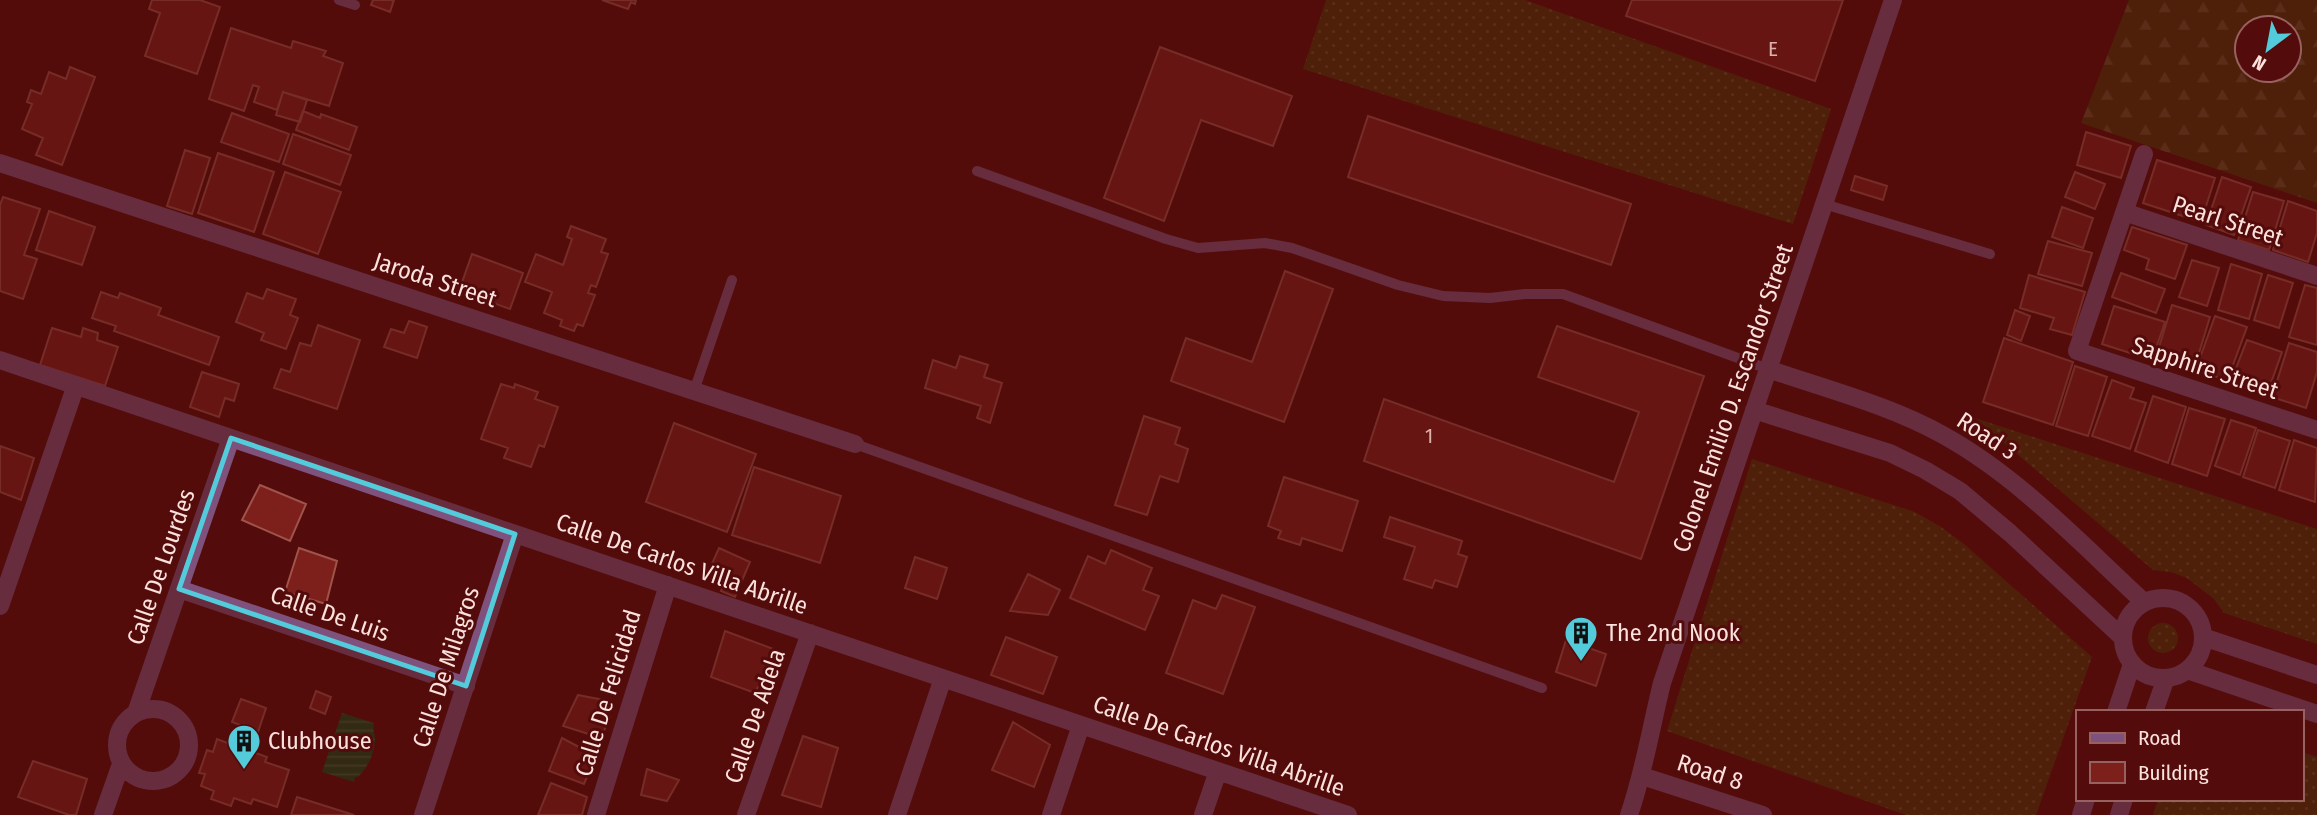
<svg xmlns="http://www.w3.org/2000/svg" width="2317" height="815" font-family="'Fira Sans Condensed',sans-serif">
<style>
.grass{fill:url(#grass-dots)}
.forest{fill:url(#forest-firs);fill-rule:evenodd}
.water{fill:url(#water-rules)}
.building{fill:#7d201c;stroke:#9f534b;stroke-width:2}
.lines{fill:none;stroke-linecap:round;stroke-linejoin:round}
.service{stroke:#7e527d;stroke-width:10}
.minor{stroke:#7e527d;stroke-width:18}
.marked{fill:none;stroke:#53cbda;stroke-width:5;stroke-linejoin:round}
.labels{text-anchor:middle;stroke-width:6;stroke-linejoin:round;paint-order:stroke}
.number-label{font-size:21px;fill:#dcb1ad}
.street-label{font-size:24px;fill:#fce1dd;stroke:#530c0b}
.poi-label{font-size:24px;fill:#fce1dd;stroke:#530c0b;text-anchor:start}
</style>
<defs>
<pattern id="grass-dots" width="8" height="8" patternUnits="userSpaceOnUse" patternTransform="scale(1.75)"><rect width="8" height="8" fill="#493808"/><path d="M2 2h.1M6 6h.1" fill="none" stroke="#64542c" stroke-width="1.8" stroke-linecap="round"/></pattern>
<pattern id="forest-firs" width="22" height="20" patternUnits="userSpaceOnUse" patternTransform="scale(1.75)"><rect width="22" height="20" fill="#493808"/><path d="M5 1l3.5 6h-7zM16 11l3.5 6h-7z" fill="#64542c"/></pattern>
<pattern id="water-rules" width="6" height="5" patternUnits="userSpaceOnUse" patternTransform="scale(1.75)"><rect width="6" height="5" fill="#0c4f1d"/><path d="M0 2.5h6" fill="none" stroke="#30683d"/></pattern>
</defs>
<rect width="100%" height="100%" fill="#530c0b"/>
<path class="grass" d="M1326,0H1525L1831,109L1793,224L1303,69Z
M1975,418L2317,529V644L2224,613L2214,599L2187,578L2171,572L2153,570Z
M1752,459L1915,512L1941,527L1964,544L2092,657L2036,815H1906L1667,731Z
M2148 638a15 15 0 1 1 30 0a15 15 0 1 1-30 0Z
M2301,752L2317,757V815H2153L2158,799H2301Z"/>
<path class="forest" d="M2129,0H2317V203L2081,123ZM2247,28H2289V70H2247Z"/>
<path class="water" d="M342,713L374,723C372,730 375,732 375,740C374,755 368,767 358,777H355L354,782L322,772Z"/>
<path class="building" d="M152,0H200L220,7L197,74L145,56L160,13L149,9Z
M373,0H394L390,12L371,5Z
M602,0H636L635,4L631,2L628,9Z
M1632,0H1843L1815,81L1626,16Z
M231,28L291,48L293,41L326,51L323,56L343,63L329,106L283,92L277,110L254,102L259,87L253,85L244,111L209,99Z
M1160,47L1292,96L1273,146L1201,120L1164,221L1104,198Z
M70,67L95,77L62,165L36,155L43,138L22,129L32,104L27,102L31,90L41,94L49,72L66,79Z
M283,92L307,100L300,122L276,115Z
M303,111L320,118L321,114L357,127L349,150L296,130Z
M232,113L289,134L279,162L221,142Z
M1368,116L1631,204L1611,265L1348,177Z
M2086,132L2131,146L2121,178L2077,165Z
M293,134L351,155L340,185L283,164Z
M185,150L210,158L192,214L167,206Z
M218,153L274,172L254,232L198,213Z
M2157,160L2215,178L2201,222L2143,203Z
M285,172L341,192L318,254L263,234Z
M2075,172L2105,184L2095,209L2065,197Z
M1855,176L1887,186L1883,200L1851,190Z
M2222,177L2251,187L2234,235L2206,225Z
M2253,192L2284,201L2269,250L2238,240Z
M3,197L40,209L24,255L37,259L23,299L0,291V205Z
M2288,201L2317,211V233L2308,262L2273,250Z
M2062,207L2093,218L2083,248L2052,237Z
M49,211L95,227L82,265L36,250Z
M571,226L606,239L601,252L608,254L596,287L591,285L588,293L595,295L583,326L577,324L574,331L560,326L562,320L544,313L552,292L525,282L536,254L563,265L572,239L567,237Z
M2132,227L2187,245L2175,279L2146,269L2149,259L2124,250Z
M2048,241L2092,253L2082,286L2038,274Z
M472,254L523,273L510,309L459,291Z
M2192,260L2219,268L2207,306L2179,297Z
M2231,264L2262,274L2249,319L2218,310Z
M1285,271L1333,289L1284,422L1171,381L1186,338L1252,362Z
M2121,273L2165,289L2156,313L2112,297Z
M2029,275L2085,292L2072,335L2050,329L2054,318L2020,308Z
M2268,275L2293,283L2279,328L2254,320Z
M2305,285L2317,288V345L2289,337Z
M267,289L296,299L290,315L298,318L286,349L261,340L264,333L236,322L247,293L263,299Z
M101,292L118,298L120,293L161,308L158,315L219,337L209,365L114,331L116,326L92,318Z
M2172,305L2210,317L2194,369L2156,357Z
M2114,306L2165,322L2152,360L2102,344Z
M2015,310L2030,316L2021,341L2007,335Z
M2215,316L2247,327L2227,381L2196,369Z
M409,321L427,327L417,358L384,347L391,329L404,333Z
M318,325L360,340L337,409L274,388L281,369L290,372L300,343L311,346Z
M1557,326L1704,376L1641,559L1364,461L1384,399L1614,482L1639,412L1538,377Z
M52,328L81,337L83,328L98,333L97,340L118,347L105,386L40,365Z
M2004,338L2073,362L2053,425L1983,402Z
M2247,340L2282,352L2267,394L2231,381Z
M2289,343L2317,352V372L2306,408L2272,397Z
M960,356L988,365L984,377L1002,383L990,423L977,418L981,406L925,388L933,360L956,368Z
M2075,366L2107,377L2088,436L2056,426Z
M202,372L239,384L234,401L225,398L219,417L190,407Z
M2112,380L2134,388L2130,398L2146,403L2130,449L2092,436Z
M501,384L514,388L515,384L538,392L535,399L558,407L544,447L539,445L531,467L504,458L508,448L481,439Z
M2153,396L2186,407L2168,463L2135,451Z
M2189,408L2225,419L2207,476L2172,464Z
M1144,416L1180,428L1175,444L1188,449L1178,482L1160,476L1147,515L1115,505Z
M2231,420L2256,428L2240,475L2215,466Z
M674,423L756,454L727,532L646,502Z
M2258,430L2290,441L2275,488L2243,477Z
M2294,440L2317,448L2315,502L2279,490Z
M0,446L34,458L21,500L0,492Z
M754,467L841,496L820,563L732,535Z
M1284,477L1358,501L1342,551L1302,538L1300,545L1278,538L1281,531L1268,526Z
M260,485L306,504L290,541L242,520Z
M1390,517L1462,541L1458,554L1467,557L1457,587L1435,580L1432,588L1404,579L1415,547L1384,537Z
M299,548L337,561L326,604L285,592Z
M719,548L750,562L735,597L721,591L724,585L706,577Z
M1111,550L1152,568L1143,590L1159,596L1145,630L1070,598L1088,556L1105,564Z
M915,557L947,568L937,599L905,588Z
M1028,574L1060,590L1048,615L1010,611Z
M1222,595L1255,607L1223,694L1166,673L1193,600L1216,609Z
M725,631L776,650L755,693L711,677Z
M1006,637L1057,657L1043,694L991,675Z
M1566,640L1606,654L1596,686L1556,672Z
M316,691L331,697L325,714L310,708Z
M578,695L609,701L602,712L610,717L601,738L563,726Z
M241,699L266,708L258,732L232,722Z
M1013,722L1050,745L1034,787L992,770Z
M803,736L838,748L821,807L782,795Z
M232,737L252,744L250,751L267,757L265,762L289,770L277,807L253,799L251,804L234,798L231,806L211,799L214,791L201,786L205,774L199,773L207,750L213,752L217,739L230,744Z
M562,738L596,756L584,784L549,771Z
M33,761L87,779L76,815H69L18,797Z
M647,769L679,780L667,801L641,795Z
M551,783L587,797L582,815H538Z
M297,797L354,815H291Z"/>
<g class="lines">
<path class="service" d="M339,0L355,5
M977,171L1166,239L1198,248L1265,243L1292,248L1398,285L1443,296L1490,298L1525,294H1563L1768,369
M1824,204L1990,254
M694,391L732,280
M855,444L1542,688"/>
<path class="minor" d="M2144,154L2077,351L2317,430
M0,163L855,444
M2124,212L2317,276
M0,360L1348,815
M1768,369C1826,389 1889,405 1943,435C2019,477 2080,543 2144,602
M1754,410L1890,453L1925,470L1960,491L2010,533L2123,638
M179,589L466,686
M2123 638a40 40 0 1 1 80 0a40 40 0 1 1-80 0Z
M0,606L76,385
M2203,637L2317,675
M2187,670L2317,714
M117 745a36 36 0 1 1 72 0a36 36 0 1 1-72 0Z
M2116,712L2132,664
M2154,712L2166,678
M136,713L231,438
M1642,776L1763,815
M103,815L121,764
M423,815L515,534
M596,815L668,585
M746,815L810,633
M897,815L943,678
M1051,815L1081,725
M1203,815L1218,771
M1629,815C1644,772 1651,727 1662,683L1893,0
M2081,815L2086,799
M2119,815L2124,799"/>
</g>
<path d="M0 0H2317V815H0ZM231,438L515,534L466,686L179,589Z" fill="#530c0b" fill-opacity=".55" fill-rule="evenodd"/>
<path class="marked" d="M231,438L515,534L466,686L179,589Z"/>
<defs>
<symbol id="building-pin" viewBox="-11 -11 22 30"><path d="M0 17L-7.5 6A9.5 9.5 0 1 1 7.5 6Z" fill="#53cbda" stroke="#530c0b"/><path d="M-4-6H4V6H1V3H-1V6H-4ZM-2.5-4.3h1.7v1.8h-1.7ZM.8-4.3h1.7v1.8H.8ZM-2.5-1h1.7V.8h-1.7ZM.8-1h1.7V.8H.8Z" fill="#111"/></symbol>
</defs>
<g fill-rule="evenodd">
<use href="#building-pin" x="1562" y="614" width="38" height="52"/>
<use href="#building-pin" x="225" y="722" width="38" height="52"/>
</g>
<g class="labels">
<g class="number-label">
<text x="1773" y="56">E</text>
<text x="1429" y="443">1</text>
</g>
<g class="street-label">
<text transform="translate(2228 221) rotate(18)" y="8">Pearl Street</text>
<text transform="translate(435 280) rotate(18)" y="8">Jaroda Street</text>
<text transform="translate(2205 368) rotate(18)" y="8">Sapphire Street</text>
<text transform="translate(1733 398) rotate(-71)" y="8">Colonel Emilio D. Escandor Street</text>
<text transform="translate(1987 436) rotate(33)" y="8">Road 3</text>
<text transform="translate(682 564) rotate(19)" y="8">Calle De Carlos Villa Abrille</text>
<text transform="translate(161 567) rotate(-71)" y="8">Calle De Lourdes</text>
<text transform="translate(330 614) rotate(19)" y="8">Calle De Luis</text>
<text transform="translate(446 667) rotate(-72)" y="8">Calle De Milagros</text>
<text transform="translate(608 693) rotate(-73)" y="8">Calle De Felicidad</text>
<text transform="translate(755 716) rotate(-71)" y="8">Calle De Adela</text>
<text transform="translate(1219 746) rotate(19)" y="8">Calle De Carlos Villa Abrille</text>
<text transform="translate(1710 772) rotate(18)" y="8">Road 8</text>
</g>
<g class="poi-label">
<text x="1606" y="641">The 2nd Nook</text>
<text x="268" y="749">Clubhouse</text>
</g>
</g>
<rect x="2076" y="710" width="228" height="91" fill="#530c0b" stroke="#97615f" stroke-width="2"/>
<rect x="2090" y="733" width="35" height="10" fill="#7e527d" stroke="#97615f" stroke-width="2"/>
<text x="2138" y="745" font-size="21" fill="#fce1dd">Road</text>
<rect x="2090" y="762" width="35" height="21" fill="#7d201c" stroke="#97615f" stroke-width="2"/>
<text x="2138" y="780" font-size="21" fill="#fce1dd">Building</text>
<g transform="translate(2268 49) rotate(212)"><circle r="33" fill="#530c0b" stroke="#97615f" stroke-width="2"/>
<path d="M0-5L12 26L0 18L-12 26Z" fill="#53cbda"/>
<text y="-10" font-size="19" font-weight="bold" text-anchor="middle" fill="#fce1dd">N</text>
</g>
</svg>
